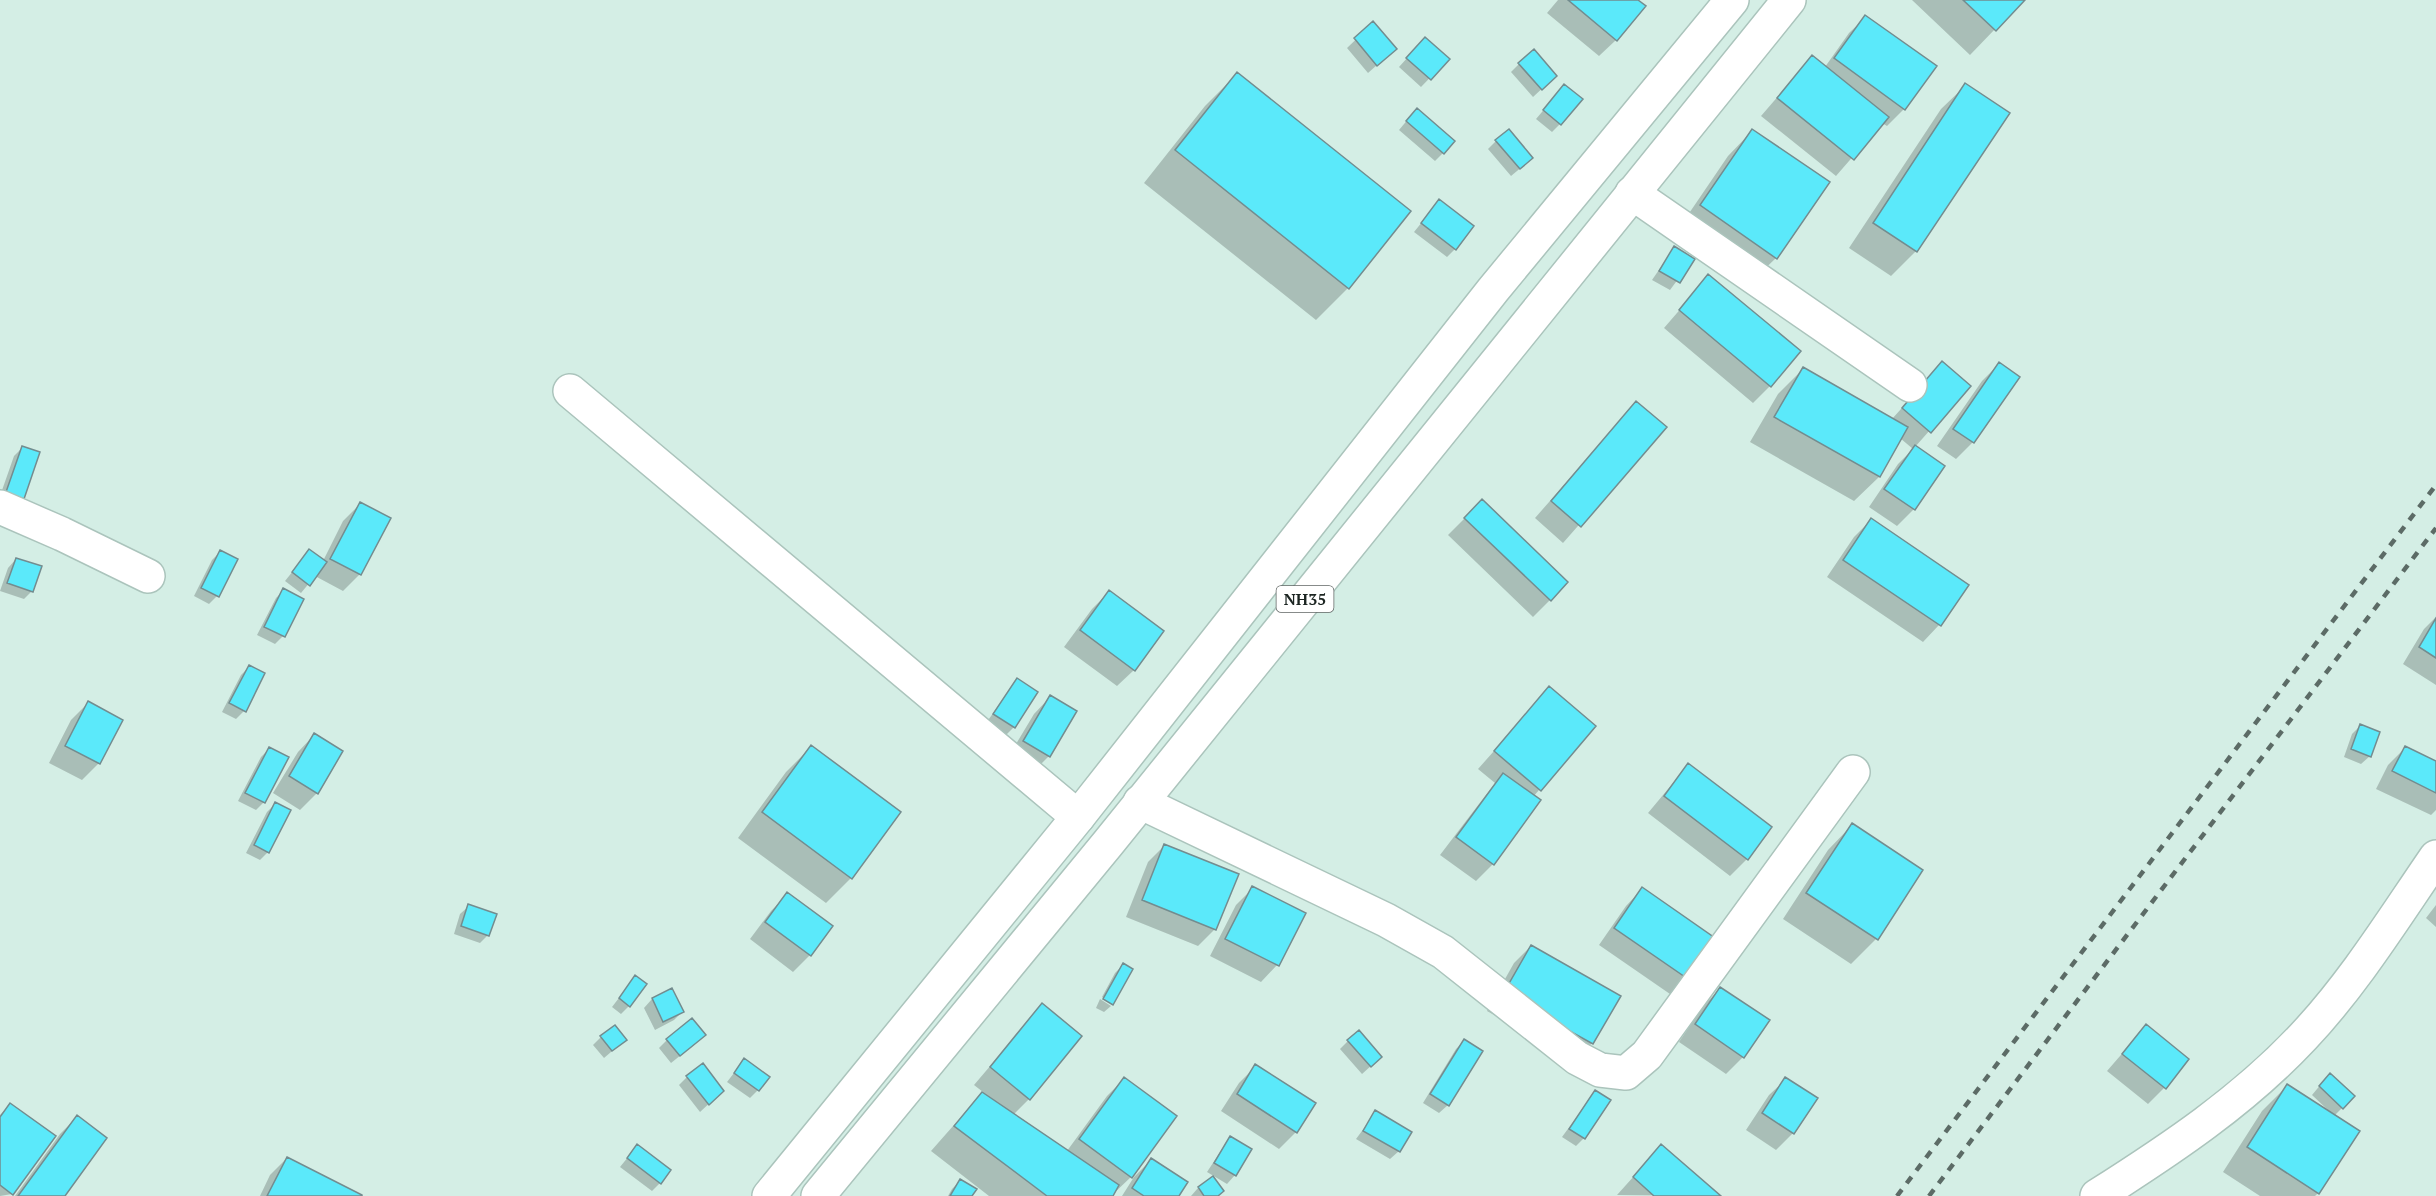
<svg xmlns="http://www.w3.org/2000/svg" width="2436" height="1196" font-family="'PT Serif',serif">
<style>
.shadow{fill:#0003}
.building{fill:#5be9fa;stroke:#738c8f;stroke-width:1.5}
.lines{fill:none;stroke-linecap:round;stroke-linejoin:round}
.street-casing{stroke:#abc4bc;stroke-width:36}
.highway-casing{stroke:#abc4bc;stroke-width:36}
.street{stroke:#fff;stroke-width:33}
.highway{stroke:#fff;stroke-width:33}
.rail{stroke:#5c6b66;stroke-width:4.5;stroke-dasharray:8 8;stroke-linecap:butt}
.labels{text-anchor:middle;stroke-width:6;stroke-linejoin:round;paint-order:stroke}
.shield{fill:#fff;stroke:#606664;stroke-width:1.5}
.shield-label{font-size:16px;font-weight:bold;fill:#1c2522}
</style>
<rect width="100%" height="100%" fill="#d4eee5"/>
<path class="shadow" d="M1558,0H1636L1616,40L1599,56L1547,13Z
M1912,0H2023L1970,55Z
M1866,17L1935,67L1904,109L1887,126L1882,123L1836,176L1761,116L1812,57L1825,67L1849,33Z
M1373,23L1386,57L1368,73L1347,48Z
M1417,47L1448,59L1421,87L1399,67Z
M1519,64L1547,84L1533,97L1511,72Z
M1237,74L1348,288L1316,320L1144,183L1205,106Z
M1966,85L2008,113L1916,251L1891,276L1849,248L1941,109Z
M1564,86L1560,124L1552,132L1536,119Z
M1409,118L1443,153L1435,161L1399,130Z
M1752,131L1776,258L1751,282L1677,231L1728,156Z
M1496,141L1523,166L1511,176L1488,149Z
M1439,201L1455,249L1447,257L1414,232Z
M1674,248L1693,259L1670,290L1652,280Z
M1709,276L1770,386L1753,403L1664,328Z
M1942,363L1969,386L1915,447L1943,466L1914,509L1897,526L1869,507L1898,464L1913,449L1900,438L1879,477L1854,501L1750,442L1778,394L1803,369L1892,419Z
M1999,364L2018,377L1973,442L1956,459L1937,446L1982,381Z
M1636,403L1665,427L1563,543L1535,518Z
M22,448V498L14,506L0,496L14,456Z
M1482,501L1550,600L1533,617L1448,535Z
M360,504L389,518L360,574L343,591L315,576L301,593L285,581L309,551L323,561L343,521Z
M1871,520L1967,585L1939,625L1923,642L1827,577L1854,537Z
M220,552L217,596L209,604L194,596L212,560Z
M16,559L32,591L24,599L0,591L8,568Z
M284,590L283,636L275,644L257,635L276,598Z
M1109,592L1134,670L1117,686L1064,647L1092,609Z
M2436,617V685L2403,664L2424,629Z
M249,667L244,711L236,719L222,712L241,675Z
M1017,680L1014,727L1006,735L986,723Z
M1550,688L1594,726L1533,797L1493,864L1476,881L1440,855L1495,783L1478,769Z
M1050,697L1075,712L1049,756L1032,773L1007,759L1034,714Z
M88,703L99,763L82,780L49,763L71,720Z
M2360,726L2370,756L2361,764L2344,757L2352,734Z
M314,735L317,793L300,810L273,793L298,752Z
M811,747L851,878L826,903L738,838L786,772Z
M2405,748L2436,763V810L2431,815L2376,789L2388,765Z
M269,749L264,802L256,810L238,801L261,757Z
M1688,765L1747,859L1730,876L1648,813Z
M275,804L268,852L260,860L246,853L267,812Z
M1852,825L1921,871L1876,939L1851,964L1783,919L1828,850Z
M1165,845L1215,929L1198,946L1126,917L1148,862Z
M1253,888L1277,965L1261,982L1210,956L1236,905Z
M1642,889L1687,978L1670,994L1599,945L1626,906Z
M788,894L831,926L810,955L793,972L750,939L771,911Z
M2436,905V927L2426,918Z
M469,906L488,935L480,943L454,934L460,914Z
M1531,946L1592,1043L1575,1060L1487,1011L1514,963Z
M1123,965L1131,970L1112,1005L1102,997L1115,973Z
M635,977L629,1006L621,1014L612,1007Z
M1720,989L1743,1057L1726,1074L1679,1042L1703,1006Z
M672,990L682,1012L674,1020L655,1030L644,1008L652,999Z
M1100,999L1111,1006L1104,1012L1096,1008Z
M1042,1005L1029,1099L1013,1115L1067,1151L1107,1096L1124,1079L1132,1176L1111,1196H989L931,1151L983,1092L974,1085Z
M2146,1026L2164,1088L2148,1104L2107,1071Z
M601,1037L625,1040L604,1058L593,1045Z
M667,1040L696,1043L671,1063L659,1048Z
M1348,1041L1372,1065L1362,1074L1340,1049Z
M1464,1041L1448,1105L1439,1113L1423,1103L1456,1049Z
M744,1060L758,1090L750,1098L727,1082Z
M1256,1066L1296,1132L1279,1149L1221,1111L1239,1083Z
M687,1077L714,1099L700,1112L679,1085Z
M1786,1079L1793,1133L1776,1150L1746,1130L1769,1095Z
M2322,1083L2342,1108L2334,1116L2318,1193L2315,1196H2260L2223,1172L2262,1111L2287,1086L2330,1112L2312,1095Z
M1595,1092L1584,1138L1576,1146L1562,1137Z
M10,1105L12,1194L0,1196V1115Z
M1376,1112L1399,1151L1390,1159L1356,1139Z
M77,1117L63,1196H15L60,1134Z
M1230,1137L1235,1175L1227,1184L1207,1172Z
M637,1146L660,1183L652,1191L620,1167Z
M1661,1146L1719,1196L1617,1195Z
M287,1158L360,1196H260L270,1175Z
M1151,1160L1178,1196H1122L1134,1177Z
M1213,1178L1217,1196H1191L1198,1188Z
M960,1181L970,1196H948L952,1189Z"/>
<path class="building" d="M1568,0H1638L1646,6L1617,41Z
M1963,0H2025L1996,31Z
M1865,15L1937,66L1905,110L1834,58Z
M1373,21L1397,49L1377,66L1354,38Z
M1425,37L1450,59L1431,80L1406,58Z
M1534,49L1557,76L1542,90L1518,63Z
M1812,55L1889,117L1854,160L1777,98Z
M1237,72L1411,211L1349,289L1175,150Z
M1965,83L2010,113L1917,252L1873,223Z
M1564,84L1583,99L1561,125L1543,110Z
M1417,108L1455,141L1444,154L1406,121Z
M1509,129L1533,158L1520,169L1495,140Z
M1752,129L1830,182L1777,259L1700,205Z
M1439,199L1474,226L1456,250L1421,223Z
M1674,246L1695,259L1680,283L1659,271Z
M1708,274L1801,351L1771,387L1679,310Z
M1942,361L1971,386L1931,433L1902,408Z
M1999,362L2020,377L1974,443L1953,429Z
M1803,367L1908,427L1880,477L1774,417Z
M1636,401L1667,427L1581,527L1551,501Z
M1915,445L1945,466L1915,510L1884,489Z
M22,446L40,452L24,499L6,492Z
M1482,499L1568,582L1551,601L1464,518Z
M360,502L391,518L361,575L330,559Z
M1871,518L1969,585L1941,626L1843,560Z
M309,549L327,562L310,586L292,572Z
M220,550L238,559L219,597L201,588Z
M16,558L42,566L33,592L7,583Z
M283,588L304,599L285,637L264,627Z
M1109,590L1164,631L1135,671L1080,630Z
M2436,618V658L2419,647Z
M249,665L265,673L246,712L229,703Z
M1017,678L1038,692L1015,728L993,714Z
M1549,686L1596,726L1541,791L1494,751Z
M1050,695L1077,711L1050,757L1023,741Z
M88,701L123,720L100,764L65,746Z
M2360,724L2380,732L2371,757L2351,749Z
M314,733L343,751L318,794L289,776Z
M811,745L901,812L852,879L762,812Z
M2405,746L2436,761V793L2392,771Z
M269,747L289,757L265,803L245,793Z
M1688,763L1772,827L1748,860L1664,796Z
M1503,773L1541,800L1494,865L1456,837Z
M275,802L291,810L269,853L254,845Z
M1852,823L1923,870L1878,940L1806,893Z
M1164,844L1239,874L1216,930L1142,900Z
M1252,886L1306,913L1279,966L1225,939Z
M1642,887L1715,938L1688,979L1614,928Z
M787,892L833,926L811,956L765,922Z
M468,904L497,914L489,936L461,926Z
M1531,945L1621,996L1593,1044L1503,994Z
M1123,963L1133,969L1113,1005L1103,999Z
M635,975L647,984L630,1007L619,998Z
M1720,987L1770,1020L1744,1058L1695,1024Z
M672,988L684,1012L663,1022L652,998Z
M1042,1003L1082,1036L1030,1100L990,1067Z
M692,1018L706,1035L680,1056L666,1039Z
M2146,1024L2189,1059L2166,1089L2122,1054Z
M615,1025L627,1040L612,1051L600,1036Z
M1359,1030L1382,1057L1371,1067L1347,1040Z
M1464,1039L1483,1051L1449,1106L1430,1094Z
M744,1058L770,1077L759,1091L734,1073Z
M703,1063L724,1091L709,1105L686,1076Z
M1255,1064L1316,1103L1297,1133L1237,1094Z
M2330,1073L2355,1096L2343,1109L2319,1086Z
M1124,1077L1177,1116L1132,1178L1079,1139Z
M1785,1077L1818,1098L1794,1134L1762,1113Z
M2287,1084L2360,1131L2319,1194L2247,1147Z
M1595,1090L1611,1100L1585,1139L1569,1129Z
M982,1092L1119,1185L1113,1196H1047L954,1126Z
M10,1103L56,1136L13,1195L0,1185V1117Z
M1375,1110L1412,1132L1400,1152L1363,1131Z
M77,1115L107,1138L65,1196H18Z
M1230,1136L1252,1149L1236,1176L1214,1163Z
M637,1144L671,1170L661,1184L627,1158Z
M1661,1144L1721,1196H1654L1633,1177Z
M287,1157L362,1195V1196H267Z
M1151,1158L1188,1182L1179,1196H1144L1132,1188Z
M1213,1176L1224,1191L1218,1196H1204L1198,1187Z
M960,1179L977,1189L972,1196H950Z"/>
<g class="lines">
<defs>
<path id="street" d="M1632,193L1910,385
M570,391L1078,817
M0,507L62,534L148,576
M1140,802L1386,920L1443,952L1577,1058L1600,1070L1626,1073L1647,1055L1853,772
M2097,1196C2171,1149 2243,1101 2303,1037C2354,983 2394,918 2436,857"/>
<path id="highway" d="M769,1196L1078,817L1493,290L1732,0
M818,1196L1109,842L1789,0"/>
</defs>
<use href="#street" class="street-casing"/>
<use href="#highway" class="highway-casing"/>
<use href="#street" class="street"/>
<use href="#highway" class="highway"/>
<path class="rail" d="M1897,1196L2436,485
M1929,1196L2436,528"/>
</g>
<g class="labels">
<rect class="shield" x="1276.5" y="586" width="57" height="26" rx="4.5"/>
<g class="shield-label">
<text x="1305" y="605">NH35</text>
</g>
</g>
</svg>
